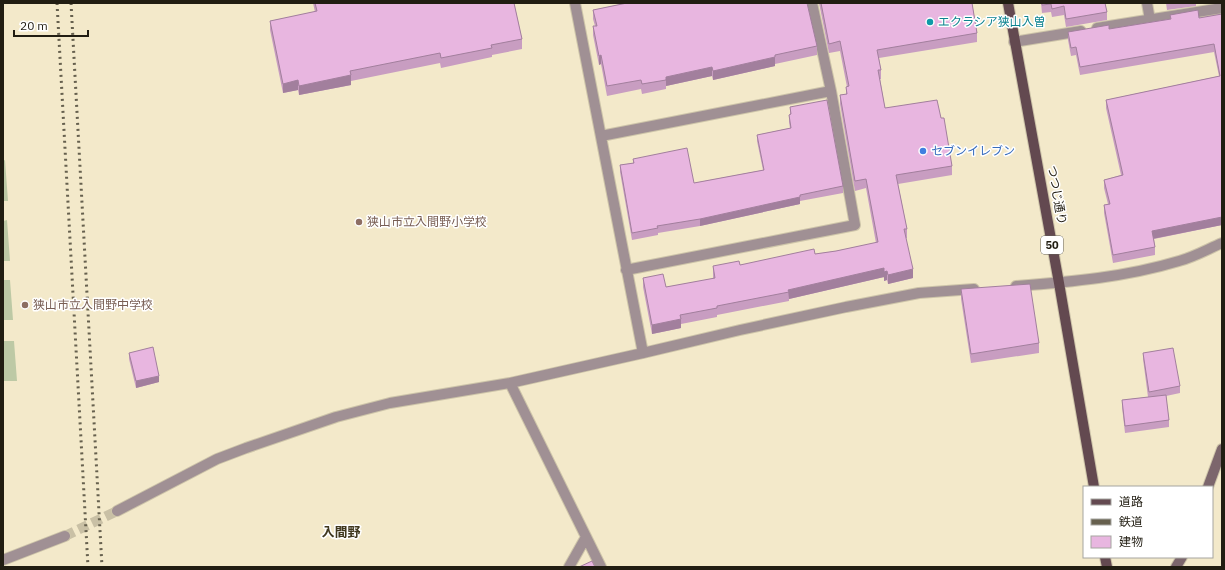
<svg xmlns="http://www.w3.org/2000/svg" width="1225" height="570" font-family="'IBM Plex Sans','Noto Sans JP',sans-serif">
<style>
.green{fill:#bdc9a5}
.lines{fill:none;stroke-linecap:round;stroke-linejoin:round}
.street-tunnel{stroke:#c9c0a5;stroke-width:10;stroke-dasharray:10 5;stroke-linecap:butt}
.lane-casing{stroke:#cdc4a9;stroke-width:12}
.street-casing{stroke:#cdc4a9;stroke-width:12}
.secondary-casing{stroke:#cdc4a9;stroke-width:12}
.primary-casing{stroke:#cdc4a9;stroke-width:12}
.lane{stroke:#a09094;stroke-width:10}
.street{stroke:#a09094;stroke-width:10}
.secondary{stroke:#7c666c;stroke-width:10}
.primary{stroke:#634950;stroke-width:10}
.rail{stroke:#66604e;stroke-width:3;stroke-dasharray:2 4;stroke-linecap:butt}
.wall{fill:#c89dc1}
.shaded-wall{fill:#a27f9d}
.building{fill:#e8b6e0;stroke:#a27f9d}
.culture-dot{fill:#0f9aa8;stroke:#fff;stroke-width:1.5}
.shop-dot{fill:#3f7fe0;stroke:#fff;stroke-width:1.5}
.education-dot{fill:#8d6e63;stroke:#fff;stroke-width:1.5}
.labels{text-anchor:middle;stroke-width:3;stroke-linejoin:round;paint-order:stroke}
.shield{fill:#fff;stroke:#646159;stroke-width:1}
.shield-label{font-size:11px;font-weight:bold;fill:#211d12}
.culture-label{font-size:12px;fill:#0d838f;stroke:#fff;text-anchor:start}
.shop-label{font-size:12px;fill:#366cbe;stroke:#fff;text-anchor:start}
.street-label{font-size:12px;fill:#211d12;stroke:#fff}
.education-label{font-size:12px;fill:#785e54;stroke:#fff;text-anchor:start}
.neighbourhood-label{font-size:13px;font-weight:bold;fill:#40381e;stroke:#fff}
</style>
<rect width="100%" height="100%" fill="#f3e9ca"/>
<path class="green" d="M5,160L8,201H3V161Z
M7,220L10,261H3V221Z
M3,280H10L13,320H3Z
M3,341H14L17,381H3Z"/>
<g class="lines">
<path class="street-tunnel" d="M65,536L117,511"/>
<defs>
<path id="lane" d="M1147,3L1150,20"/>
<path id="street" d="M575,3L643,353
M1097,28L1222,8
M1014,42L1081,31
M601,136L831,91
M626,270L855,225L831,91L812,3
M1016,286C1071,282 1126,277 1179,261C1194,257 1208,249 1222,243
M510,383L601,567
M117,511L217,459L246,448L336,417L390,403L510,383L643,353L740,330L846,307L919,293L974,289
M3,560L65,536
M569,567L586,537"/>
<path id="secondary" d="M1208,487L1222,449
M1176,567L1182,557"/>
<path id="primary" d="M1008,3L1059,283L1094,487
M1105,557L1107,567"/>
</defs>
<use href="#lane" class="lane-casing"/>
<use href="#street" class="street-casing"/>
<use href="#secondary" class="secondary-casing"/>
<use href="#primary" class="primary-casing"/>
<use href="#lane" class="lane"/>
<use href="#street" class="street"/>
<use href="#secondary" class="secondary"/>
<use href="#primary" class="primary"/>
<path class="rail" d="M57,3L88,567
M71,3L102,567"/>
</g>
<path class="wall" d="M313,3H514L522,39V49L492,55V57L441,68L440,63L351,81V85L299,95L298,90L283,93L270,30V21L315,12Z
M626,3H807L817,46V55L775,64V66L713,80L712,76L666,86V89L642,94L641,89L607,96L601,64L599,65L593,35V26H595L593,19V10Z
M819,3H972L977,33V42L879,58L881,70V79H880L885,108L941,118L952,166V175L898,184L907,229V238H906L913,278L888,284L887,280L884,281V277L789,299V301L717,315V317L681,324V328L652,334L643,287V278L666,287L713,279V266L740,265L836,251L876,243L866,188L855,191L840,104V95L846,94V87H847L840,51L829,53Z
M1041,3H1105L1107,12V20L1066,27L1064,15L1052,17L1051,12L1042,13Z
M1166,3H1196V6L1167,10Z
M1222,14V225L1154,239L1155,247V255L1113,263L1104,213V205L1108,204L1104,188V180L1121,175L1106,108V100L1219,76L1214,52L1080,75L1076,55L1071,56L1068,40V32L1109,29L1170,19V15L1199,18Z
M790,107L843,186V193L800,201V204L700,226L658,233V235L632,240L620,172V165L633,163V159L694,183L763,170L757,141V135L790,128L789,122V115L790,114Z
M961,289L1039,343V353L971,363L961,299Z
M129,353L159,382L136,388L129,359Z
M1143,353L1180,386V393L1166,396L1169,420V427L1125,433L1122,407V400L1148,397L1143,359Z"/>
<path class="shaded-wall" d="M601,55V64L599,65V56Z
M775,57V66L713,80V71Z
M712,67V76L666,86V77Z
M351,75V85L299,95V86Z
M298,80V90L283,93V84Z
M800,197V204L700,226V219Z
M1222,217V225L1152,239V231Z
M884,268V277L789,299L788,290Z
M913,269V278L888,284V275Z
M887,271V280L884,281V272Z
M681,319V328L652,334V325Z
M159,376V382L136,388V381Z"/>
<path class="building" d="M315,3H514L522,39L491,45L492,48L441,58L440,53L350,71L351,75L299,86L298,80L283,84L270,21L317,11Z
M627,3H807L817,46L775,55V57L713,71L712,67L666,77V80L642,84L641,80L607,86L601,55L599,56L593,26H597L593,10Z
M821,3H972L977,33L877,50L881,70H878L885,108L937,100L941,118H944L952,166L896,175L907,229H904L913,269L888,275L887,271L884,272V268L788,290L789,292L717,306V308L680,315L681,319L652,325L643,278L663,274L666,287L715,278L713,266L739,261L740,265L814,249L815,254L836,251L878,242L866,179L855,181L840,95L847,94L846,87L849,86L840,41L829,44Z
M1042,3H1105L1107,12L1066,19L1064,6L1052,9L1051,4L1042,5Z
M1198,10L1199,18L1222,14V217L1152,231L1155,247L1113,255L1104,205L1110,204L1104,180L1123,175L1106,100L1220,76L1214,44L1080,67L1076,47L1071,48L1068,32L1109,25V29L1171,19L1170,15Z
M827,100L843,186L800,195V197L700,219L657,226L658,228L632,233L620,165L634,163L633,159L687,148L694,183L764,170L757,135L791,128L789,115L791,114L790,107Z
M1030,284L1039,343L971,354L961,289Z
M153,347L159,376L136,381L129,353Z
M1173,348L1180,386L1149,392L1143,353Z
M1166,395L1169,420L1125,426L1122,400Z
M592,561L595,567H579Z"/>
<circle class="culture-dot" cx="930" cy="22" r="4"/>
<circle class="shop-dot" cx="923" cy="151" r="4"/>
<g class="education-dot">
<circle cx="359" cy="222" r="4"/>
<circle cx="25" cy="305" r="4"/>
</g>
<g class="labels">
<rect class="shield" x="1041" y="236" width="22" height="18" rx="3"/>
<g class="shield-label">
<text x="1052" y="249">50</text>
</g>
<g class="culture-label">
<text x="938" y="26">エクラシア狭山入曽</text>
</g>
<g class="shop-label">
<text x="931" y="155">セブンイレブン</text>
</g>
<g class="street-label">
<text transform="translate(1057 195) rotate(80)" y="4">つつじ通り</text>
</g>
<g class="education-label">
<text x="367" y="226">狭山市立入間野小学校</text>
<text x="33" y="309">狭山市立入間野中学校</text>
</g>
<g class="neighbourhood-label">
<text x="341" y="537">入間野</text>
</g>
</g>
<rect width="1225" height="570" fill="none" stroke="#211d12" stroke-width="8"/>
<rect x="1083" y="486" width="130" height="72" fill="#ffffff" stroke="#a6a5a0"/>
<rect x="1091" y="499" width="20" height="6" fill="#634950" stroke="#a6a5a0"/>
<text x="1119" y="506" font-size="12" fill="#211d12">道路</text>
<rect x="1091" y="519" width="20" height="6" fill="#66604e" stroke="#a6a5a0"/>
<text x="1119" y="526" font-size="12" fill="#211d12">鉄道</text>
<rect x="1091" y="536" width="20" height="12" fill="#e8b6e0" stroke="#a6a5a0"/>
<text x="1119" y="546" font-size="12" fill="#211d12">建物</text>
<path d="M14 30v6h74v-6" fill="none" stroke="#211d12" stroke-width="2"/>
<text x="20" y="30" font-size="12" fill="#211d12" stroke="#ffffff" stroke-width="3" paint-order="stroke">20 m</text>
</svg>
